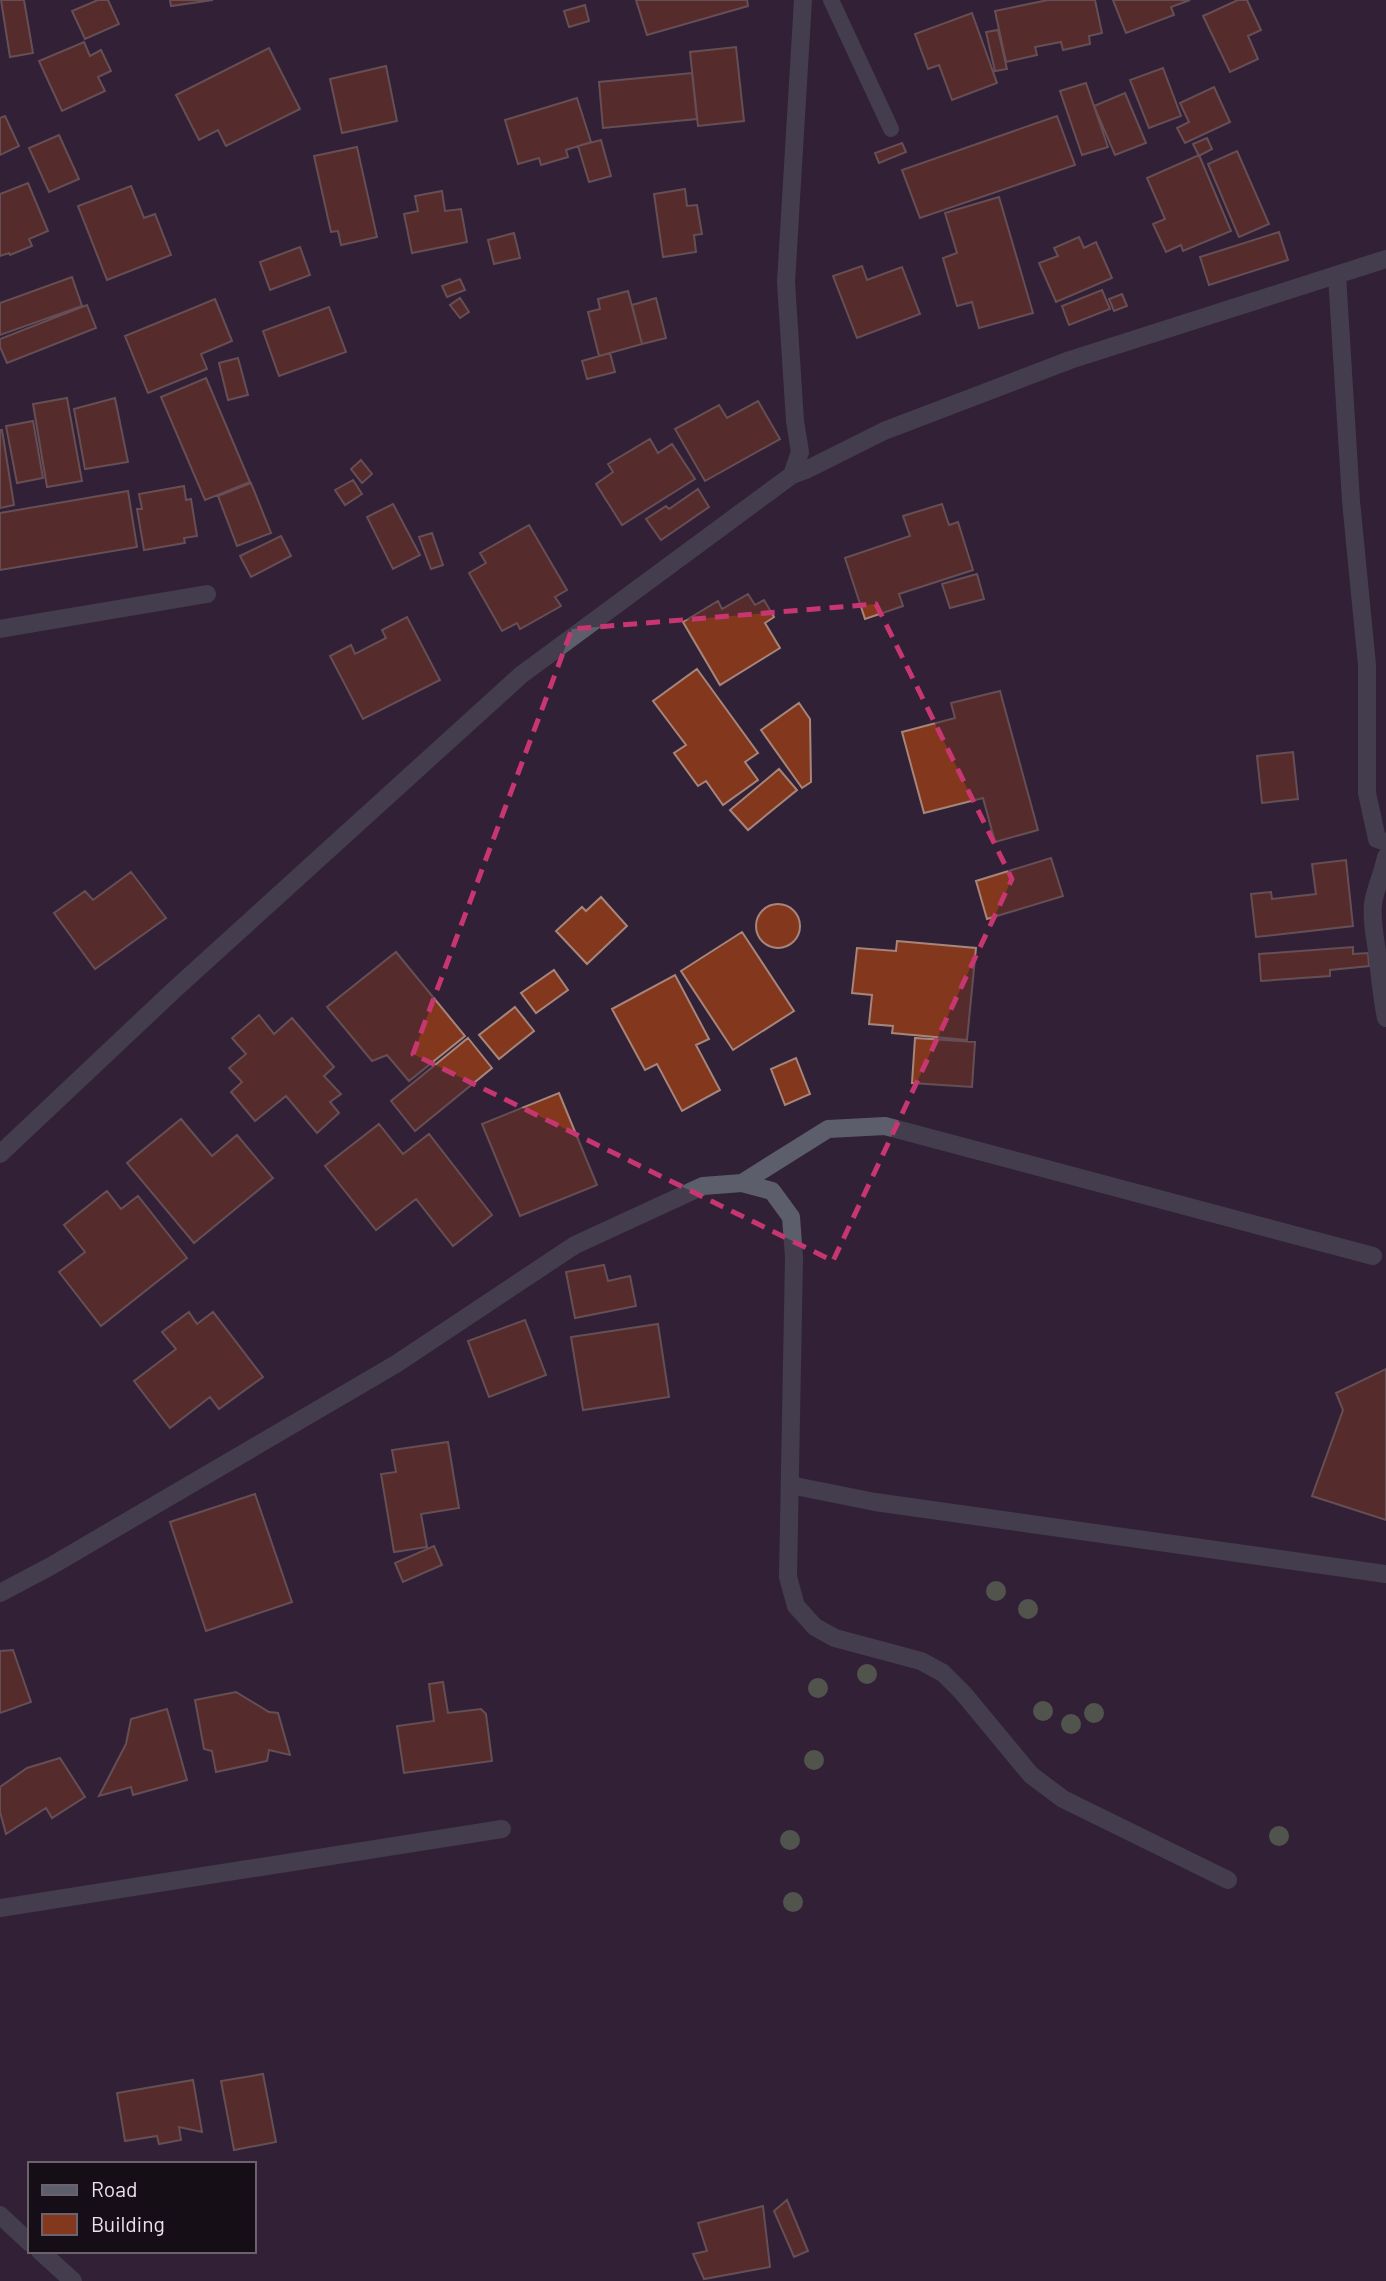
<svg xmlns="http://www.w3.org/2000/svg" width="1386" height="2281" font-family="Barlow,sans-serif">
<style>
.building{fill:#83381d;stroke:#a6857a;stroke-width:2}
.lines{fill:none;stroke-linecap:round;stroke-linejoin:round}
.lane{stroke:#5c5f6b;stroke-width:16}
.street{stroke:#5c5f6b;stroke-width:18}
.tree{fill:#779367}
.marked{fill:none;stroke:#c83671;stroke-width:5;stroke-dasharray:14 9;stroke-linejoin:round}
</style>
<rect width="100%" height="100%" fill="#312136"/>
<path class="building" d="M1,0H24L33,53L10,57Z
M98,0H108L119,24L85,39L72,11Z
M170,0H213L171,6Z
M636,0H747L748,6L647,35Z
M1048,0H1095L1102,33L1089,36L1090,44L1063,50L1061,42L1035,47L1037,55L1006,62L995,11Z
M1113,0H1190L1171,7L1174,15L1126,33Z
M1238,0H1247L1261,30L1248,36L1258,59L1230,72L1203,16Z
M585,5L589,21L569,27L564,11Z
M972,13L997,83L952,100L939,65L928,69L915,34Z
M998,30L1007,69L995,71L986,32Z
M84,42L90,56L101,50L111,71L98,77L105,91L62,111L39,61Z
M736,47L744,121L698,126L690,52Z
M269,48L300,109L226,146L218,130L199,140L176,95Z
M386,66L397,121L342,133L330,79Z
M1163,68L1181,116L1149,128L1130,80Z
M692,73L697,119L603,128L599,82Z
M1086,83L1108,147L1082,155L1060,91Z
M1214,87L1230,122L1185,143L1177,128L1189,122L1180,103Z
M1125,93L1146,143L1115,155L1094,106Z
M577,98L591,142L566,150L568,157L541,165L539,158L518,164L505,120Z
M5,116L19,146L0,155V118Z
M1057,116L1075,165L920,218L902,170Z
M59,135L79,179L49,192L29,148Z
M1207,138L1212,149L1199,156L1193,144Z
M601,140L611,176L589,182L578,146Z
M902,143L906,152L879,163L875,153Z
M357,147L377,237L341,245L338,231L331,232L314,156Z
M1237,151L1269,224L1239,237L1208,164Z
M1199,155L1231,231L1183,251L1181,245L1166,252L1153,224L1165,219L1147,178Z
M28,183L48,231L29,239L32,246L10,255L9,253L0,256V194Z
M131,186L144,218L155,214L171,255L107,280L78,206Z
M685,189L687,206L697,205L702,234L694,235L696,252L663,257L654,194Z
M442,191L445,211L461,209L467,242L412,253L404,214L418,211L415,196Z
M999,197L1033,313L979,328L972,302L957,306L943,258L957,253L945,213Z
M1279,232L1288,260L1209,285L1200,257Z
M514,233L520,258L494,264L488,240Z
M1079,237L1084,248L1096,242L1112,278L1056,302L1039,263L1058,256L1054,248Z
M300,247L310,275L270,290L260,262Z
M862,266L867,280L902,267L920,314L857,338L833,276Z
M72,277L82,306L0,335V303Z
M460,279L465,290L447,297L442,286Z
M1102,290L1110,309L1069,325L1062,306Z
M628,291L642,344L599,356L588,312L600,309L598,299Z
M1122,294L1127,306L1114,311L1109,299Z
M460,298L469,312L460,318L450,305Z
M656,298L666,338L642,344L632,305Z
M215,299L232,341L201,354L207,369L148,393L125,336Z
M87,305L96,328L7,363L0,347V339Z
M329,307L346,352L279,376L263,331Z
M610,353L615,372L587,379L582,361Z
M238,358L248,395L228,400L219,363Z
M206,378L250,482L205,500L161,397Z
M67,398L82,481L47,487L33,404Z
M115,398L128,462L85,469L74,409Z
M758,401L780,439L705,481L675,429L719,405L727,418Z
M33,421L43,478L17,483L6,426Z
M0,430H2L14,505L0,508Z
M650,439L658,453L672,444L695,479L622,525L596,484L613,472L608,464Z
M361,460L372,474L362,483L351,469Z
M353,480L362,494L345,505L335,490Z
M251,483L271,533L237,546L218,496Z
M184,486L186,500L191,499L197,536L184,538L185,543L144,550L137,509H142L139,494Z
M698,489L709,507L661,540L646,519L666,506L669,509Z
M128,491L137,547L0,570V513Z
M393,504L420,555L393,569L367,517Z
M942,504L949,525L958,522L973,570L899,594L903,606L865,619L845,558L910,536L903,516Z
M529,525L567,590L555,597L561,606L520,629L517,623L502,631L469,573L486,563L480,553Z
M432,533L443,565L431,569L419,537Z
M281,536L291,556L251,577L240,556Z
M977,574L984,599L950,608L942,584Z
M748,594L755,605L764,600L774,617L765,623L780,648L720,685L683,622L718,601L722,609Z
M407,617L440,680L363,719L330,656L351,645L355,654L386,638L382,630Z
M697,669L758,753L745,762L758,780L723,805L706,781L698,786L674,753L686,745L653,701Z
M1000,691L1038,830L995,842L983,798L924,813L902,732L955,718L951,703Z
M799,703L810,719L811,782L802,788L761,730Z
M1293,752L1298,799L1262,803L1257,756Z
M779,769L797,790L748,830L730,810Z
M1051,858L1063,896L987,919L976,881Z
M1346,860L1353,926L1256,937L1251,894L1271,892L1272,899L1316,894L1312,864Z
M131,872L166,918L95,969L54,913L85,891L93,900Z
M601,897L627,926L587,964L556,931L582,907L586,911Z
M756 926a22 22 0 1 1 44 0a22 22 0 1 1-44 0Z
M742,932L794,1011L733,1050L681,971Z
M897,941L976,948L967,1040L892,1033L893,1026L869,1024L872,995L852,993L857,948L896,951Z
M1353,947V954L1368,953L1369,966L1330,970V976L1261,981L1259,954Z
M396,952L465,1036L409,1081L387,1055L372,1061L327,1007Z
M554,970L568,990L536,1013L521,993Z
M675,975L709,1039L696,1045L720,1090L682,1111L657,1064L645,1070L612,1009Z
M515,1007L534,1031L499,1059L479,1035Z
M259,1015L274,1034L292,1018L334,1067L324,1076L341,1094L330,1102L339,1113L317,1133L286,1096L255,1121L231,1092L242,1082L229,1068L246,1054L232,1038Z
M468,1038L492,1068L415,1131L391,1101Z
M915,1038L975,1042L972,1087L912,1083Z
M796,1058L810,1094L785,1105L771,1069Z
M559,1093L597,1185L520,1216L482,1124Z
M181,1119L212,1156L237,1135L273,1178L194,1243L127,1163Z
M379,1124L403,1154L429,1134L492,1215L453,1246L416,1199L376,1230L325,1166Z
M107,1191L121,1209L138,1196L187,1258L101,1326L59,1272L85,1252L64,1225Z
M604,1265L608,1281L630,1276L636,1306L575,1318L566,1272Z
M189,1312L197,1324L213,1312L263,1377L219,1409L210,1397L170,1428L134,1381L176,1349L162,1332Z
M525,1320L546,1375L489,1397L468,1341Z
M658,1324L669,1397L583,1410L571,1337Z
M1386,1369V1520L1312,1496L1343,1410L1336,1393Z
M448,1442L459,1508L421,1514L427,1547L394,1552L381,1474L396,1472L392,1450Z
M255,1494L292,1602L206,1631L170,1522Z
M434,1546L442,1565L403,1582L395,1563Z
M13,1650L31,1702L0,1713V1651Z
M443,1682L448,1713L481,1709L486,1714L492,1761L404,1773L397,1726L434,1721L429,1684Z
M236,1692L269,1712L278,1713L290,1755L269,1750L267,1761L216,1772L212,1751L204,1749L195,1700Z
M167,1709L187,1780L133,1795L131,1787L99,1796L126,1744L131,1719Z
M60,1758L85,1797L52,1818L46,1808L6,1834L0,1812V1787L27,1768Z
M263,2074L276,2142L234,2150L221,2081Z
M193,2080L202,2132L179,2127L181,2140L159,2144L157,2136L125,2141L117,2093Z
M787,2200L808,2251L794,2257L774,2211Z
M763,2206L770,2267L704,2279L693,2254L707,2251L698,2223Z"/>
<g class="lines">
<path class="lane" d="M831,0L891,129"/>
<path class="street" d="M1337,275L1351,501L1367,665V793L1377,839L1386,842
M792,475L800,452L795,421L786,282L803,0
M0,629L207,594
M1386,857C1383,873 1375,889 1373,904C1371,923 1376,940 1378,959C1380,979 1382,998 1386,1018
M0,1154L174,990L521,675L792,475L808,469L884,431L1070,360L1386,259
M742,1183L828,1129L885,1126L1373,1256
M790,1485L875,1502L1386,1574
M0,1593L51,1566L396,1364L575,1245L703,1186L742,1183L772,1191L791,1217L794,1257L788,1577L796,1606L815,1627L835,1638L921,1661L943,1673L963,1693L1031,1775L1063,1799L1228,1880
M0,1908L502,1829
M0,2215L30,2243
M40,2251L73,2281"/>
</g>
<g class="tree">
<circle cx="996" cy="1591" r="10"/>
<circle cx="1028" cy="1609" r="10"/>
<circle cx="867" cy="1674" r="10"/>
<circle cx="818" cy="1688" r="10"/>
<circle cx="1043" cy="1711" r="10"/>
<circle cx="1094" cy="1713" r="10"/>
<circle cx="1071" cy="1724" r="10"/>
<circle cx="814" cy="1760" r="10"/>
<circle cx="1279" cy="1836" r="10"/>
<circle cx="790" cy="1840" r="10"/>
<circle cx="793" cy="1902" r="10"/>
</g>
<path d="M0 0H1386V2281H0ZM876,604L1012,879L833,1261L413,1054L572,629Z" fill="#312136" fill-opacity=".55" fill-rule="evenodd"/>
<path class="marked" d="M876,604L1012,879L833,1261L413,1054L572,629Z"/>
<rect x="28" y="2162" width="228" height="91" fill="#150e17" stroke="#6b626d" stroke-width="2"/>
<rect x="42" y="2185" width="35" height="10" fill="#5c5f6b" stroke="#6b626d" stroke-width="2"/>
<text x="91" y="2197" font-size="21" fill="#ece1ef">Road</text>
<rect x="42" y="2214" width="35" height="21" fill="#83381d" stroke="#6b626d" stroke-width="2"/>
<text x="91" y="2232" font-size="21" fill="#ece1ef">Building</text>
</svg>
